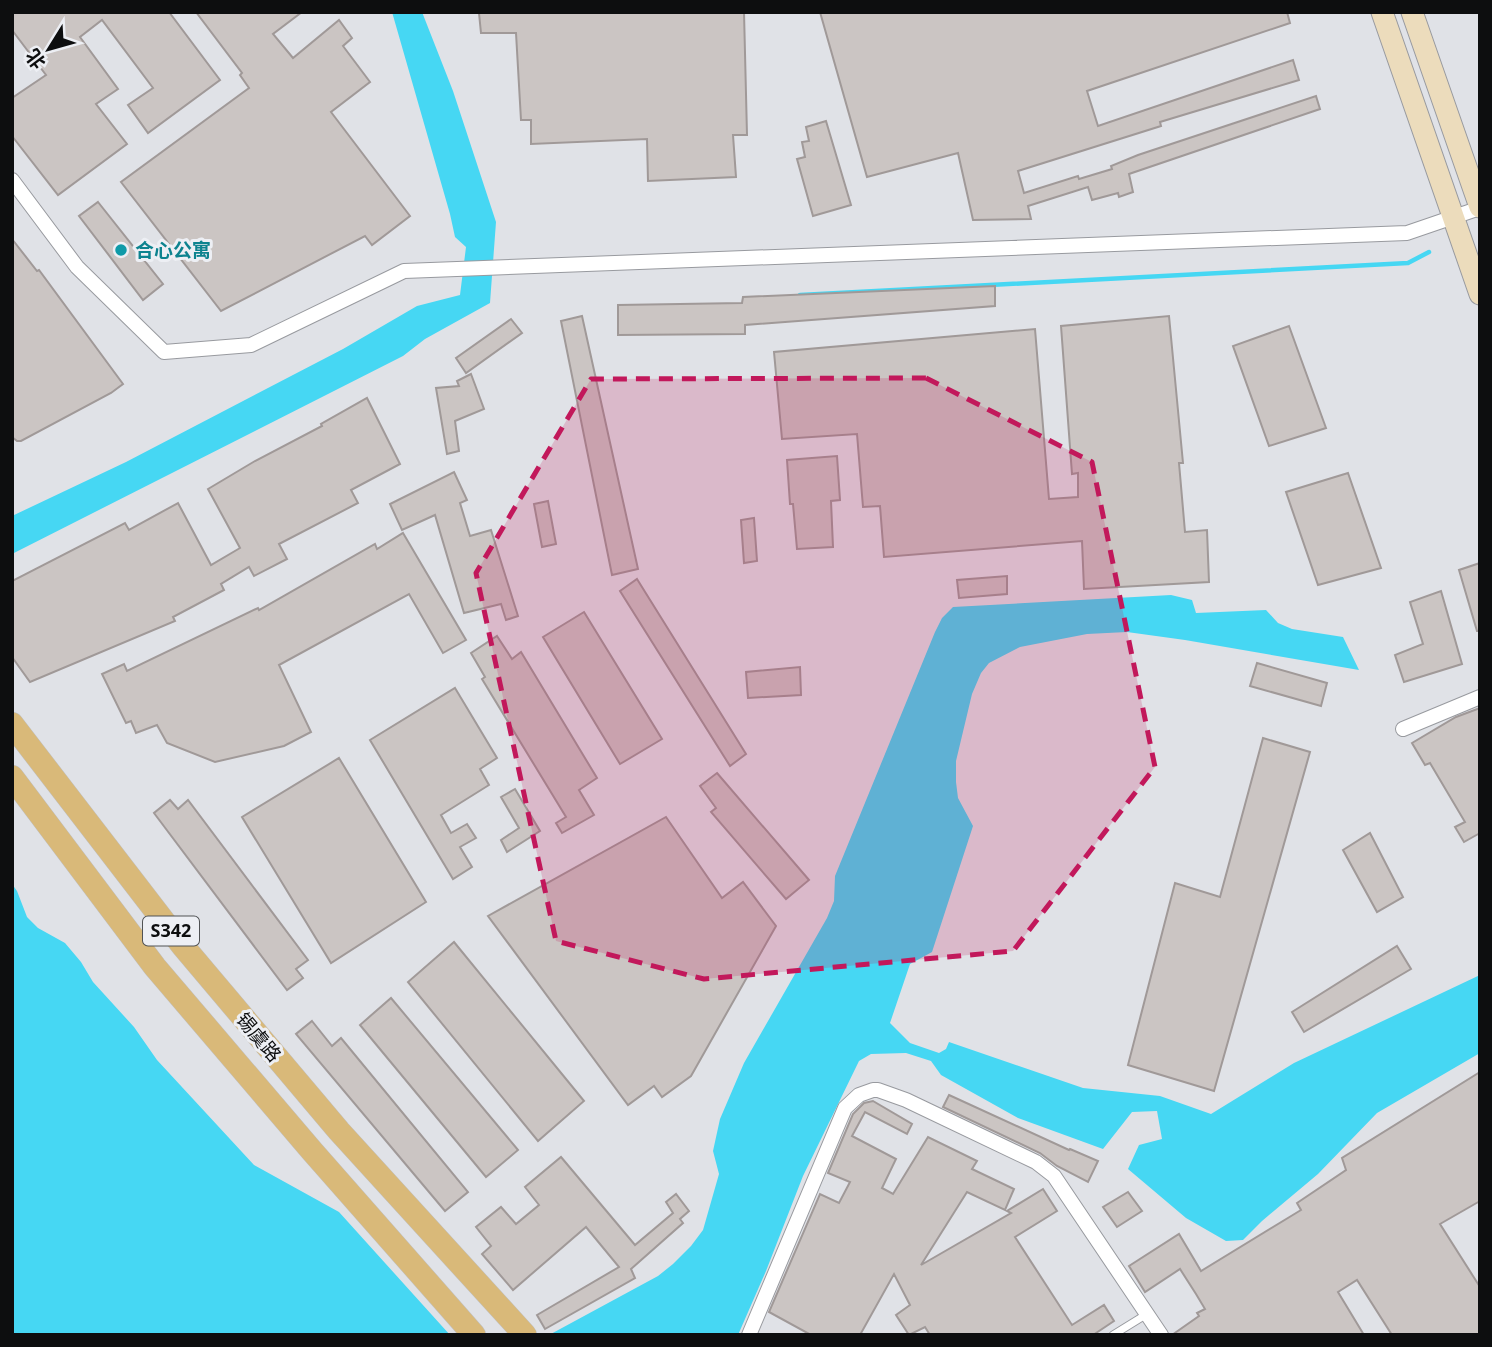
<svg xmlns="http://www.w3.org/2000/svg" width="1492" height="1347" viewBox="0 0 1492 1347" font-family="'Open Sans','Noto Sans SC',sans-serif">
	<style>
		.water { fill: #46d7f3 }
		.lines { fill: none; stroke-linecap: round; stroke-linejoin: round }
		.stream { stroke: #46d7f3; stroke-width: 4.5 }
		.building { fill: #cbc5c3; stroke: #a09998; stroke-width: 2 }
		.service-casing { stroke: #989a9f; stroke-width: 9 }
		.minor-casing { stroke: #989a9f; stroke-width: 16 }
		.secondary-casing { stroke: #989a9f; stroke-width: 23 }
		.primary-casing { stroke: #c0c0c1; stroke-width: 24 }
		.service { stroke: #fff; stroke-width: 7 }
		.minor { stroke: #fff; stroke-width: 14 }
		.secondary { stroke: #ecdcbc; stroke-width: 21 }
		.primary { stroke: #d9b979; stroke-width: 23 }
		.marked { fill: #c2185b; fill-opacity: 0.2; stroke: #c2185b; stroke-width: 5; stroke-dasharray: 14 9; stroke-linejoin: round }
		.culture-dot { fill: #0f9aa8; stroke: #edeff4; stroke-width: 2.5 }
		.labels { text-anchor: middle; stroke-width: 6; stroke-linejoin: round; paint-order: stroke }
		.shield { fill: #edeff4; stroke: #505254; stroke-width: 2 }
		.shield-label { font-size: 18px; font-weight: bold; fill: #0d0e0f }
		.culture-label { font-size: 19px; font-weight: bold; fill: #0d838f; stroke: #edeff4; text-anchor: start }
		.street-label { font-size: 19px; fill: #0d0e0f; stroke: #edeff4 }
	</style>
	<rect width="100%" height="100%" fill="#e0e2e7"/>
	<g class="water">
		<polygon points="392,12 422,12 453,91 496,222 490,303 425,339 403,356 12,554 12,516 126,462 343,349 417,306 460,295 466,247 455,237 450,214"/>
		<polygon points="1171,595 1192,600 1196,613 1266,610 1278,623 1292,629 1343,637 1359,670 1185,640 1127,632 1087,634 1020,647 989,663 981,673 972,694 956,761 956,782 958,798 973,826 932,952 910,964 890,1023 910,1043 939,1053 946,1049 949,1042 1083,1088 1160,1096 1211,1114 1294,1063 1480,975 1480,1053 1377,1113 1318,1174 1262,1221 1243,1240 1226,1241 1186,1218 1128,1169 1139,1145 1162,1139 1157,1111 1132,1112 1103,1149 1018,1118 941,1075 931,1061 906,1053 871,1054 859,1061 803,1176 766,1271 738,1335 549,1335 658,1276 673,1264 691,1246 703,1230 719,1174 713,1151 720,1119 744,1063 827,918 834,901 835,876 935,632 942,618 953,607"/>
		<polygon points="12,884 17,891 27,917 38,928 65,943 81,962 93,982 134,1027 157,1060 254,1165 339,1212 450,1335 12,1335"/>
	</g>
	<g class="lines">
		<polyline class="stream" points="800,295 1408,263 1429,252"/>
	</g>
	<g class="building">
		<polygon points="12,12 169,12 220,80 148,133 128,105 153,88 102,20 80,37 118,89 96,104 127,144 58,195 12,136 12,98 46,75 12,30"/>
		<polygon points="196,12 302,12 273,34 293,58 339,20 352,38 343,46 370,82 331,112 410,216 372,245 365,236 221,311 121,182 249,88 240,75 242,73"/>
		<polygon points="496,12 744,12 747,135 733,135 736,177 648,181 647,139 531,144 531,120 521,120 516,33 481,33 479,13"/>
		<polygon points="820,12 1287,12 1290,23 1087,91 1098,126 1293,60 1299,80 1160,122 1161,126 1018,171 1024,193 1078,176 1079,179 1112,169 1111,166 1138,155 1316,96 1320,109 1129,174 1133,192 1119,197 1118,193 1092,200 1088,187 1028,206 1031,219 973,220 958,153 867,177"/>
		<polygon points="826,121 851,205 813,216 797,159 805,157 802,142 809,141 806,127"/>
		<polygon points="98,202 163,284 143,300 79,216"/>
		<polygon points="12,239 37,271 39,270 123,384 111,393 21,441 17,441 12,437"/>
		<polygon points="995,286 995,306 745,325 745,334 618,335 618,305 742,303 743,297"/>
		<polygon points="582,316 638,569 612,575 561,321"/>
		<polygon points="1169,316 1183,463 1179,463 1185,532 1207,530 1209,582 1084,589 1082,541 884,557 880,506 863,507 857,434 782,439 774,352 1035,329 1049,499 1078,497 1078,473 1072,474 1061,326"/>
		<polygon points="511,319 522,333 466,373 456,358"/>
		<polygon points="1289,326 1326,428 1269,446 1233,346"/>
		<polygon points="471,374 484,409 455,421 459,451 447,454 436,388 459,386 457,381"/>
		<polygon points="367,398 400,464 351,490 358,503 279,544 287,559 254,576 249,567 221,584 224,590 173,617 175,621 30,682 12,657 12,581 125,523 129,530 178,503 211,565 240,548 208,489 255,461 322,426 321,424"/>
		<polygon points="837,456 840,500 831,501 833,547 797,549 793,504 790,504 787,460"/>
		<polygon points="454,472 467,500 460,503 470,536 491,530 518,616 506,620 501,604 464,613 435,515 402,530 390,504"/>
		<polygon points="1348,473 1381,568 1318,585 1286,492"/>
		<polygon points="548,501 556,544 542,547 534,504"/>
		<polygon points="754,518 757,561 744,563 741,520"/>
		<polygon points="403,533 466,640 443,653 409,594 279,665 311,732 284,746 215,762 167,743 157,725 136,733 131,721 126,723 102,674 124,664 127,671 258,608 259,610 375,544 377,549"/>
		<polygon points="1480,563 1480,631 1477,631 1459,570"/>
		<polygon points="1007,576 1007,594 959,598 957,580"/>
		<polygon points="637,579 746,754 730,766 620,591"/>
		<polygon points="1441,591 1462,664 1404,682 1395,655 1423,644 1410,602"/>
		<polygon points="584,612 662,739 620,764 543,637"/>
		<polygon points="497,636 512,659 521,652 597,778 579,790 594,815 562,833 556,823 566,817 482,679 485,677 471,653"/>
		<polygon points="1257,663 1327,683 1321,706 1250,686"/>
		<polygon points="800,667 801,695 748,698 746,672"/>
		<polygon points="455,688 497,758 480,769 489,785 441,815 451,833 467,824 476,838 460,847 472,867 453,879 370,740"/>
		<polygon points="1480,708 1480,833 1464,842 1455,827 1465,822 1430,763 1425,765 1412,743 1456,717"/>
		<polygon points="1263,738 1310,752 1214,1091 1128,1065 1175,883 1220,897"/>
		<polygon points="339,758 426,902 331,963 242,817"/>
		<polygon points="717,773 809,880 786,899 711,812 716,808 700,786"/>
		<polygon points="515,789 540,831 507,852 501,840 519,828 501,797"/>
		<polygon points="170,800 178,809 188,800 308,960 296,969 303,978 287,990 154,813"/>
		<polygon points="666,817 722,898 743,882 776,926 691,1076 662,1097 654,1086 628,1105 488,916"/>
		<polygon points="1370,833 1403,897 1377,912 1343,850"/>
		<polygon points="454,942 584,1101 538,1141 408,982"/>
		<polygon points="1397,946 1411,969 1304,1032 1292,1012"/>
		<polygon points="391,998 518,1150 486,1177 360,1025"/>
		<polygon points="312,1021 332,1046 341,1038 468,1192 445,1211 296,1034"/>
		<polygon points="1480,1072 1480,1201 1440,1224 1480,1287 1480,1335 1392,1335 1357,1280 1338,1292 1364,1335 1172,1335 1199,1316 1197,1313 1205,1309 1196,1294 1180,1269 1145,1292 1129,1266 1179,1234 1201,1271 1301,1210 1297,1203 1346,1170 1342,1158"/>
		<polygon points="949,1095 1069,1150 1070,1149 1098,1161 1088,1182 1057,1166 1040,1153 943,1107"/>
		<polygon points="873,1101 912,1124 907,1134 865,1112 852,1136 896,1159 882,1188 893,1194 928,1137 977,1161 972,1169 1014,1189 1005,1210 967,1192 921,1265 1011,1213 1007,1211 1043,1189 1057,1211 1015,1237 1072,1325 1104,1305 1114,1321 1093,1335 930,1335 925,1327 909,1335 896,1315 910,1305 894,1274 860,1335 811,1335 769,1312 820,1194 839,1203 850,1182 828,1173 853,1114 864,1103"/>
		<polygon points="561,1157 635,1245 673,1213 666,1202 676,1194 689,1211 680,1219 683,1223 631,1269 635,1278 545,1329 537,1315 619,1267 586,1227 513,1290 482,1254 491,1246 476,1227 501,1207 516,1224 539,1205 525,1187"/>
		<polygon points="1128,1192 1142,1211 1117,1227 1103,1207"/>
	</g>
	<g class="lines">
		<g class="service-casing">
			<polyline id="service" points="1113,1335 1147,1314"/>
		</g>
		<g class="minor-casing">
			<g id="minor">
				<polyline points="12,180 77,267 164,352 251,345 404,271 1407,233 1480,208"/>
				<polyline points="1403,729 1480,697"/>
				<polyline points="749,1335 845,1108 859,1095 873,1090 878,1090 906,1100 1036,1162 1054,1176 1161,1335"/>
			</g>
		</g>
		<g class="secondary-casing">
			<g id="secondary">
				<polyline points="1382,12 1480,294"/>
				<polyline points="1412,12 1480,207"/>
			</g>
		</g>
		<g class="primary-casing">
			<g id="primary">
				<polyline points="12,724 182,945 339,1131 525,1335"/>
				<polyline points="12,777 155,967 312,1151 474,1335"/>
			</g>
		</g>
		<use href="#service" class="service"/>
		<use href="#minor" class="minor"/>
		<use href="#secondary" class="secondary"/>
		<use href="#primary" class="primary"/>
	</g>
	<path class="marked" d="M926,378L1092,462L1155,767L1013,951L704,979L556,941L476,573L591,379Z"/>
	<circle class="culture-dot" cx="121" cy="250" r="7"/>
	<g class="labels">
		<rect class="shield" x="143" y="916.5" width="56" height="29" rx="5"/>
		<g class="shield-label">
			<text x="171" y="937">S342</text>
		</g>
		<g class="culture-label">
			<text x="135" y="257">合心公寓</text>
		</g>
		<g class="street-label">
			<text transform="translate(259 1037) rotate(50)" y="7">锡虞路</text>
		</g>
	</g>
	<rect width="1492" height="1347" fill="none" stroke="#0d0e0f" stroke-width="28"/>
	<g transform="translate(49 49) rotate(233)" stroke="#edeff4" stroke-width="5" paint-order="stroke">
	<path d="M0-5L12 26L0 18L-12 26Z" fill="#0d0e0f"/>
	<text y="-10" font-size="19" font-weight="bold" text-anchor="middle" fill="#0d0e0f">北</text>
	</g>
</svg>
